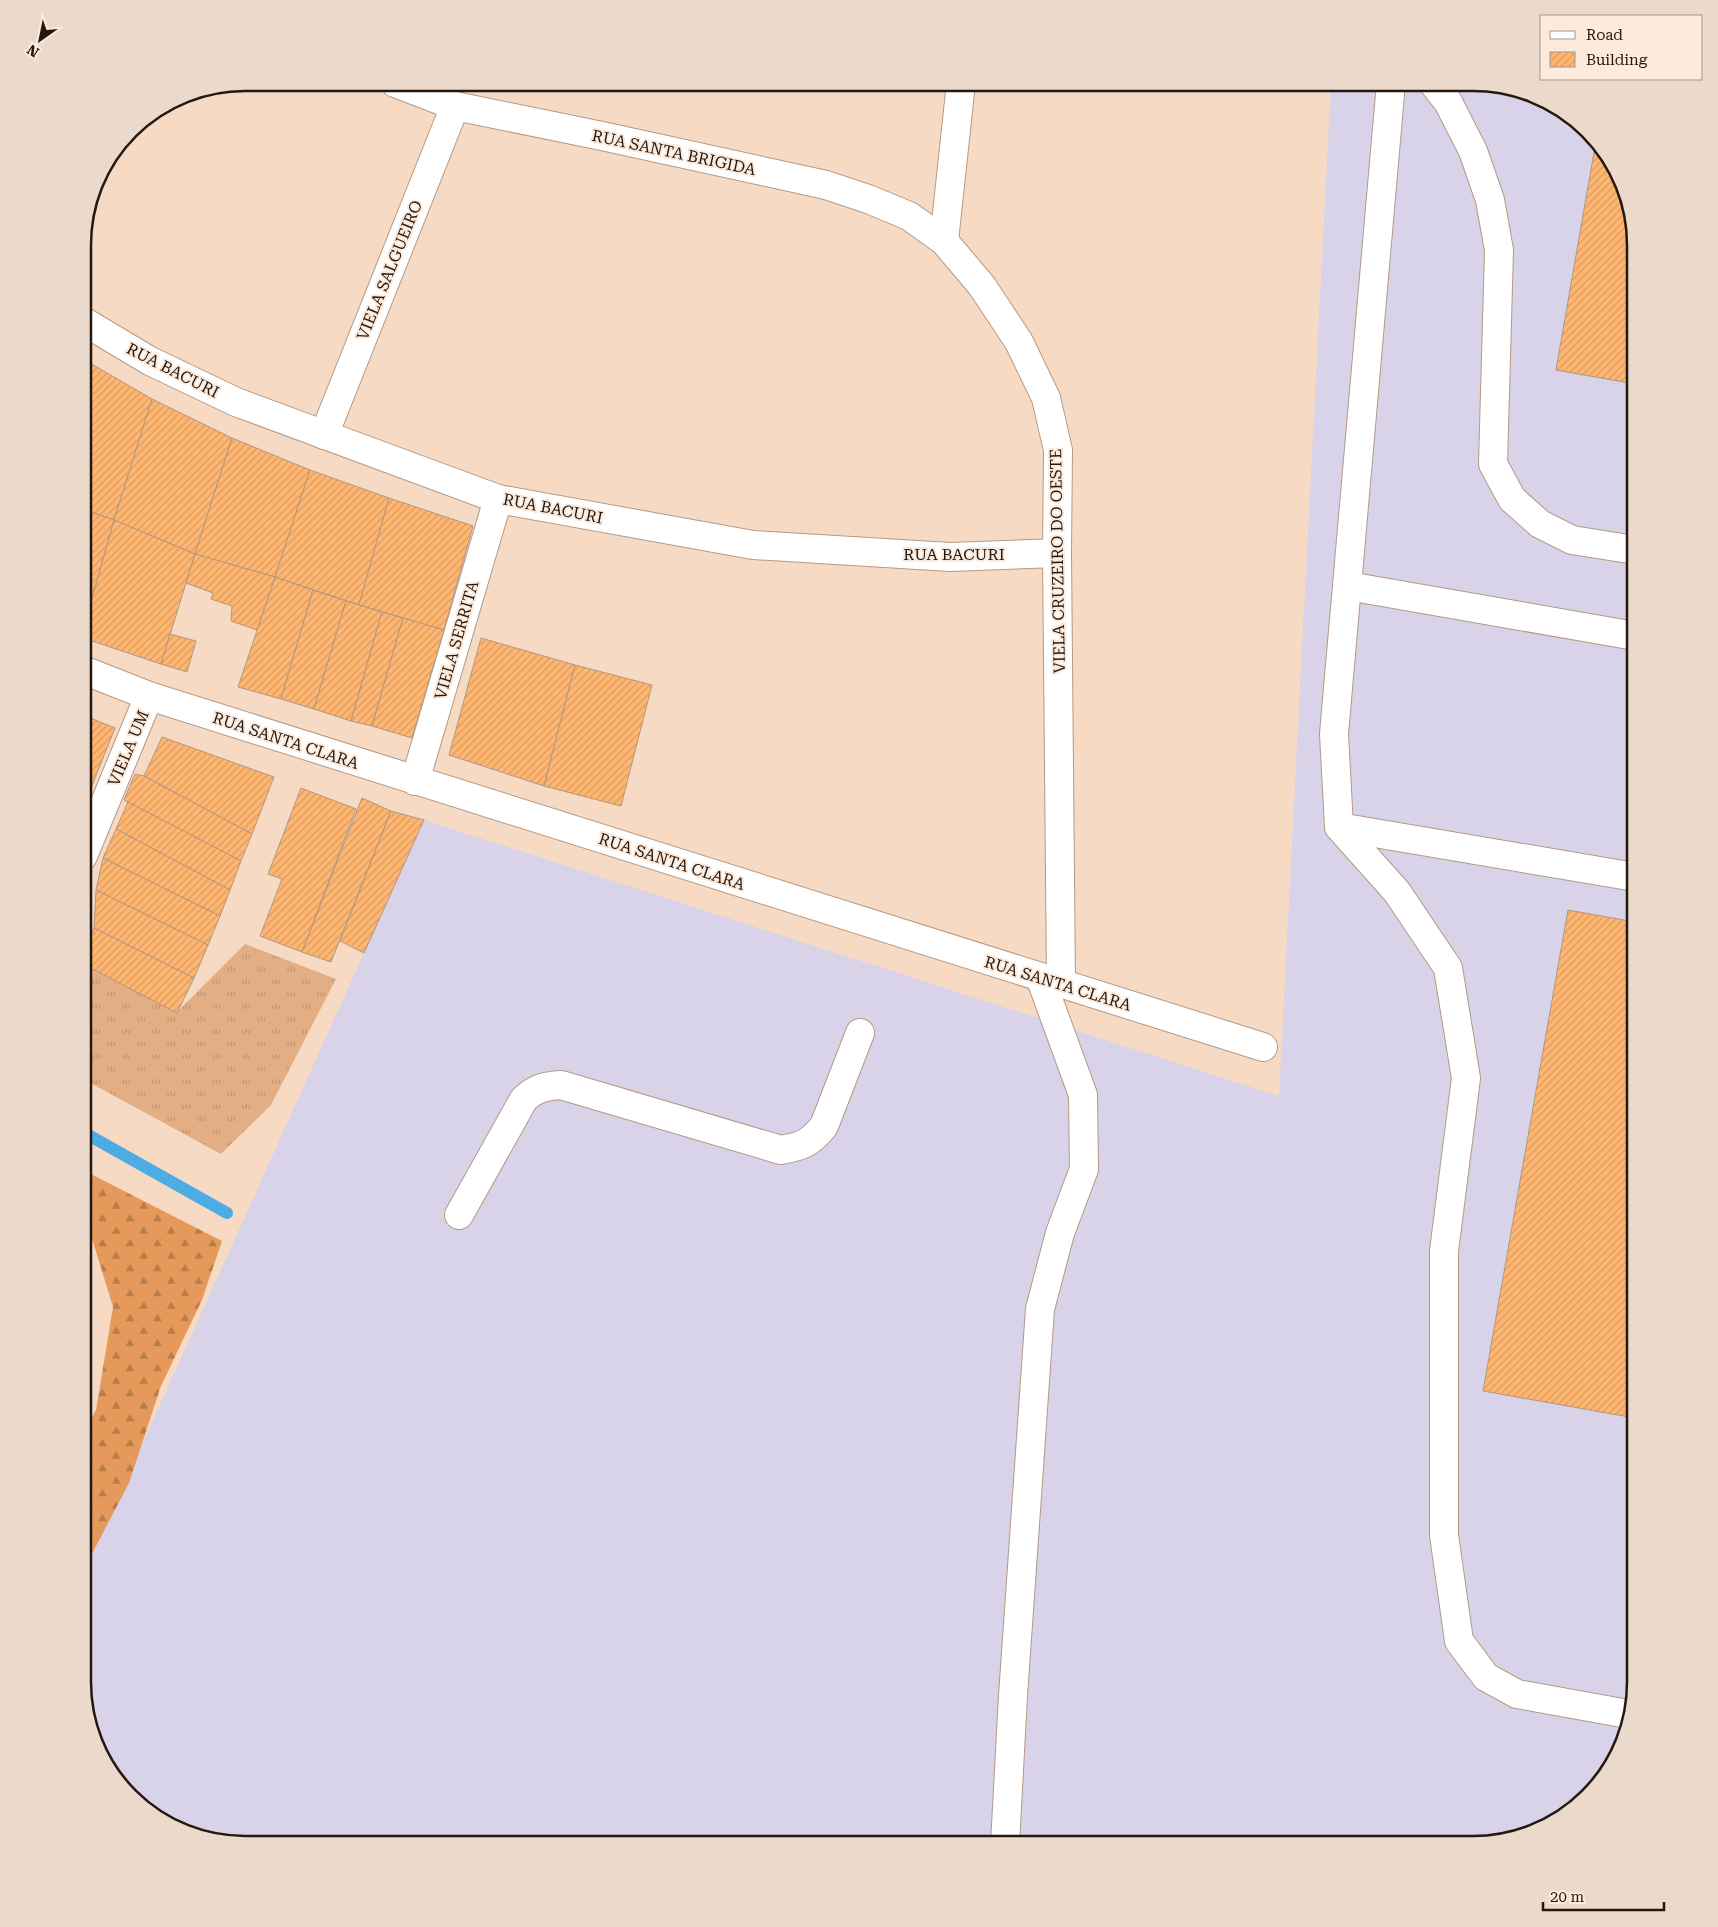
<svg xmlns="http://www.w3.org/2000/svg" width="1718" height="1927" viewBox="0 0 1718 1927" font-family="'Roboto Serif',serif">
	<style>
		.industrial { fill: #d8d3e8 }
		.grass { fill: url(#grass-tufts) }
		.forest { fill: url(#forest-firs) }
		.lines { fill: none; stroke-linecap: round; stroke-linejoin: round }
		.stream { stroke: #4dace3; stroke-width: 12 }
		.building { fill: url(#building-hatch); stroke: #b19781 }
		.minor-casing { stroke: #b59984; stroke-width: 30 }
		.minor { stroke: #fff; stroke-width: 28 }
		.labels { text-anchor: middle; stroke-width: 4; stroke-linejoin: round; paint-order: stroke }
		.street-label { font-size: 16px; fill: #241911; stroke: #fceadc }
		.rim { fill: none; stroke: #241911; stroke-width: 2.5 }
	</style>
	<defs>
		<pattern id="grass-tufts" width="24" height="20" patternUnits="userSpaceOnUse" patternTransform="scale(1.25)"><rect width="24" height="20" fill="#e4ae84"/><path d="M3 7l-1-3M5 7V3M7 7l1-3M15 17l-1-3M17 17v-4M19 17l1-3" fill="none" stroke="#c39571"/></pattern>
		<pattern id="forest-firs" width="22" height="20" patternUnits="userSpaceOnUse" patternTransform="scale(1.25)"><rect width="22" height="20" fill="#e59a5b"/><path d="M5 1l3.5 6h-7zM16 11l3.5 6h-7z" fill="#b97d4a"/></pattern>
		<pattern id="building-hatch" width="6" height="6" patternUnits="userSpaceOnUse" patternTransform="scale(1.25)"><rect width="6" height="6" fill="#feb671"/><path d="M-1 1l2-2M0 6l6-6M5 7l2-2" fill="none" stroke="#da9c61"/></pattern>
	</defs>
	<rect width="100%" height="100%" fill="#f7dac3"/>
	<polygon class="industrial" points="1331,83 1484,83 1545,99 1602,146 1627,192 1635,245 1635,1682 1619,1754 1572,1811 1526,1836 1473,1844 245,1844 173,1828 116,1781 91,1735 83,1682 83,1575 424,820 1279,1096"/>
	<polygon class="grass" points="245,944 336,979 271,1105 221,1154 83,1079 83,962 177,1012"/>
	<polygon class="forest" points="83,1170 222,1241 202,1300 161,1386 129,1483 83,1571 83,1433 96,1410 113,1307 90,1232 83,1226"/>
	<g class="lines">
		<polyline class="stream" points="83,1132 227,1213"/>
	</g>
	<g class="building">
		<polygon points="1596,141 1602,146 1627,192 1635,245 1635,384 1556,370"/>
		<polygon points="83,359 152,399 114,520 83,509"/>
		<polygon points="152,399 232,438 195,554 114,520"/>
		<polygon points="232,438 310,470 275,577 195,554"/>
		<polygon points="310,470 389,498 359,605 275,577"/>
		<polygon points="389,498 473,526 444,630 359,605"/>
		<polygon points="83,509 114,520 83,631"/>
		<polygon points="114,520 195,554 161,664 83,638 83,631"/>
		<polygon points="195,554 275,577 257,630 231,621 232,606 211,599 213,593 186,583"/>
		<polygon points="275,577 313,590 281,699 238,687"/>
		<polygon points="313,590 346,601 314,709 281,699"/>
		<polygon points="346,601 382,612 351,721 314,709"/>
		<polygon points="382,612 403,618 372,726 351,721"/>
		<polygon points="403,618 444,630 412,738 372,726"/>
		<polygon points="170,634 196,641 187,672 161,664"/>
		<polygon points="481,638 575,665 544,786 449,755"/>
		<polygon points="575,665 652,685 621,806 544,786"/>
		<polygon points="83,715 115,728 93,783 83,778"/>
		<polygon points="162,737 274,777 252,834 144,776"/>
		<polygon points="135,774 144,776 252,834 241,861 124,800"/>
		<polygon points="83,778 93,783 83,804"/>
		<polygon points="301,788 356,809 302,952 260,936 282,879 268,874"/>
		<polygon points="362,798 391,811 331,962 302,952"/>
		<polygon points="128,802 241,861 230,890 116,829"/>
		<polygon points="391,811 424,820 364,953 340,941"/>
		<polygon points="116,829 230,890 220,916 103,858"/>
		<polygon points="103,858 220,916 208,945 96,890"/>
		<polygon points="96,890 208,945 194,978 94,928"/>
		<polygon points="1568,910 1635,922 1635,1418 1483,1391"/>
		<polygon points="94,928 194,978 177,1013 83,964 83,955"/>
	</g>
	<g class="lines">
		<g class="minor-casing">
			<g id="minor">
				<polyline points="395,83 455,106 602,136 826,185 868,199 909,216 944,241 982,286 1019,342 1046,398 1058,450 1057,553 1061,983"/>
				<polyline points="1391,83 1334,734 1339,827 1397,892 1448,968 1466,1078 1444,1251 1444,1535 1459,1641 1486,1677 1517,1694 1628,1714"/>
				<polyline points="1433,83 1448,102 1473,151 1490,200 1499,250 1493,464 1512,499 1540,524 1572,540 1635,550"/>
				<polyline points="944,241 961,83"/>
				<polyline points="83,321 150,361 236,402 498,499 753,545 950,557 1057,553"/>
				<polyline points="324,435 455,106"/>
				<polyline points="1348,586 1635,636"/>
				<polyline points="83,670 149,696 1263,1047"/>
				<polyline points="415,781 498,499"/>
				<polyline points="1339,827 1635,877"/>
				<polyline points="83,856 149,696"/>
				<path d="M459,1215L524,1099C536,1088 545,1086 561,1085L781,1150C803,1146 810,1143 824,1126L860,1033"/>
				<polyline points="1005,1844 1013,1696 1040,1309 1060,1233 1084,1169 1083,1095 1040,977"/>
			</g>
		</g>
		<use href="#minor" class="minor"/>
	</g>
	<g class="labels">
		<g class="street-label">
			<text transform="translate(674 152) rotate(12)" y="6">RUA SANTA BRIGIDA</text>
			<text transform="translate(389 270) rotate(-68)" y="6">VIELA SALGUEIRO</text>
			<text transform="translate(173 370) rotate(27)" y="6">RUA BACURI</text>
			<text transform="translate(553 508) rotate(11)" y="6">RUA BACURI</text>
			<text x="954" y="560">RUA BACURI</text>
			<text transform="translate(1057 561) rotate(-91)" y="6">VIELA CRUZEIRO DO OESTE</text>
			<text transform="translate(456 640) rotate(-74)" y="6">VIELA SERRITA</text>
			<text transform="translate(286 740) rotate(18)" y="6">RUA SANTA CLARA</text>
			<text transform="translate(128 748) rotate(-67)" y="6">VIELA UM</text>
			<text transform="translate(672 861) rotate(18)" y="6">RUA SANTA CLARA</text>
			<text transform="translate(1058 983) rotate(17)" y="6">RUA SANTA CLARA</text>
		</g>
	</g>
	<path d="M0 0H1718V1927H0ZM245 91H1473A154 154 0 0 1 1627 245V1682A154 154 0 0 1 1473 1836H245A154 154 0 0 1 91 1682V245A154 154 0 0 1 245 91Z" fill="#ebd9cc" fill-rule="evenodd"/>
	<path class="rim" d="M245 91H1473A154 154 0 0 1 1627 245V1682A154 154 0 0 1 1473 1836H245A154 154 0 0 1 91 1682V245A154 154 0 0 1 245 91Z"/>
	<rect x="1540" y="15" width="162" height="65" fill="#fceadc" stroke="#a6968b"/>
	<rect x="1550" y="31" width="25" height="8" fill="#ffffff" stroke="#a6968b"/>
	<text x="1586" y="40" font-size="15" fill="#241911">Road</text>
	<rect x="1550" y="52" width="25" height="15" fill="url(#building-hatch)" stroke="#a6968b"/>
	<text x="1586" y="65" font-size="15" fill="#241911">Building</text>
	<g transform="translate(40 40) rotate(213)" stroke="#fceadc" stroke-width="4" paint-order="stroke">
	<path d="M0-4L9 19L0 12L-9 19Z" fill="#241911"/>
	<text y="-8" font-size="14" font-weight="bold" text-anchor="middle" fill="#241911">N</text>
	</g>
	<path d="M1543 1902v8h121v-8" fill="none" stroke="#241911" stroke-width="2.5"/>
	<text x="1550" y="1902" font-size="15" fill="#241911" stroke="#fceadc" stroke-width="4" paint-order="stroke">20 m</text>
</svg>
